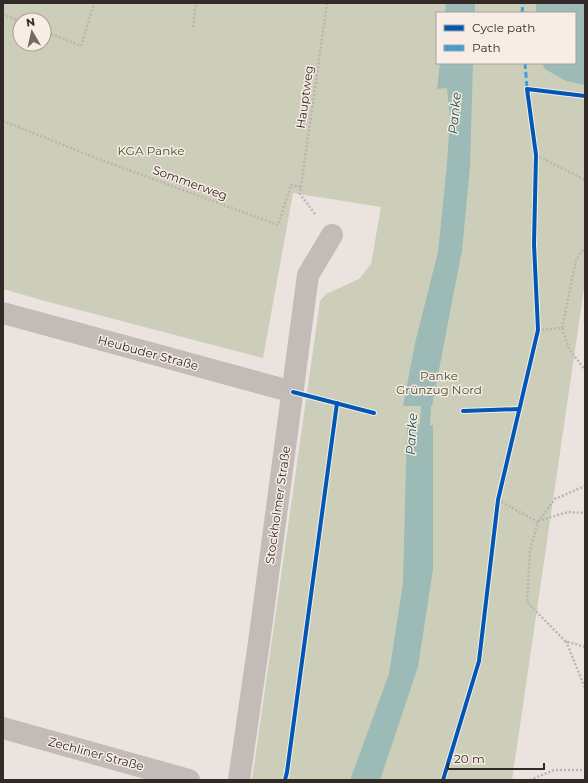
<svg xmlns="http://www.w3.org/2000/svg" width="588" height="783" viewBox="0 0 588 783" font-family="Montserrat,sans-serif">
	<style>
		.green { fill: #cdceba; fill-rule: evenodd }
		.water { fill: #9cbab6 }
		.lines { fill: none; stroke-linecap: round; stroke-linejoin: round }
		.stream { stroke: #9cbab6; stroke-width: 10 }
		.path { stroke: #bbb4b0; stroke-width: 2.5; stroke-dasharray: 2 2; stroke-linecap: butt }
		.street { stroke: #c2bbb8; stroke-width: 22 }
		.quiet { stroke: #3e9ce0; stroke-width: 3; stroke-dasharray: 6 3; stroke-linecap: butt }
		.cycleway-casing { stroke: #f7ede5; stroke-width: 6 }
		.cycleway { stroke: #0057b8; stroke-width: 4 }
		.labels { text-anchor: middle; stroke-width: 3; stroke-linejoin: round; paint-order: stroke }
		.street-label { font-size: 12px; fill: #332927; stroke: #f7ede5 }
		.park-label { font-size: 12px; fill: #474e2d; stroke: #f7ede5 }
		.water-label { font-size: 13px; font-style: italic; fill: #20504d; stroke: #f7ede5 }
	</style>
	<rect width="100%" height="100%" fill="#eae3df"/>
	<path class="green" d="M3,3H585V282L512,780H252L320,301L326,294L359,279L371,264L381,207L293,193L263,358L45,301L3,289ZM437,13H575V63H437ZM20,20H44V44H20Z"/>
	<g class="water">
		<polygon points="446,3 475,3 475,13 445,13"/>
		<polygon points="536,3 585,3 585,85 566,81 545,69 542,63 575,63 575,13 536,13"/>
		<polygon points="440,63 473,63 470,167 462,250 432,406 403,406 415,343 438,252 447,164 450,119 447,88 437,89"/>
		<polygon points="407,425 433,425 433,569 418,667 380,780 350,780 389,674 403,583"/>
	</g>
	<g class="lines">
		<polyline class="stream" points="424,437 427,393"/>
		<g class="path">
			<polyline points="3,14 20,21"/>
			<polyline points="193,27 196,3"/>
			<polyline points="44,31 81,46 94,3"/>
			<polyline points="3,121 101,160 278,225 291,185 301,187"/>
			<polyline points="536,155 585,180"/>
			<polyline points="315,214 300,194 327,3"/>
			<polyline points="562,328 569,349 585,370"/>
			<polyline points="538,330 562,328 576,260 585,248"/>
			<polyline points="319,398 374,413"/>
			<polyline points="463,411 519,409"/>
			<polyline points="498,500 538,522 530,550 527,602 565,641 585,647"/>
			<polyline points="538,521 568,512 585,513"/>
			<polyline points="538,522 555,499 585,486"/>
			<polyline points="566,641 585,688"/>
			<polyline points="285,780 287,772 337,403"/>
			<polyline points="443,780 479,661 498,500 538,330 534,244 536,155 527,89 585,96"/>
			<polyline points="530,780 554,770 585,770"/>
		</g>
		<g class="street">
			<polyline points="3,313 293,392"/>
			<polyline points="3,728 189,780"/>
			<polyline points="239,780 260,635 308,275 332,235"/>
		</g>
		<g class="quiet">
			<polyline points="522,13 523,3"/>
			<polyline points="525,63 527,89"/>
		</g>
		<g class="cycleway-casing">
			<g id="cycleway">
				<polyline points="293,392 374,413"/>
				<polyline points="463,411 519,409"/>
				<polyline points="285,780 287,772 337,403"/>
				<polyline points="443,780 479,661 498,500 538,330 534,244 536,155 527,89 585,96"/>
			</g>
		</g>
		<use href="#cycleway" class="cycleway"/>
	</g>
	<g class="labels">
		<g class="street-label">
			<text transform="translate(305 97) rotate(-82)" y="4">Hauptweg</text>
			<text transform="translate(190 183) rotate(20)" y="4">Sommerweg</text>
			<text transform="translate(148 353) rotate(15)" y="4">Heubuder Straße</text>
			<text transform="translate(278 505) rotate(-82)" y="4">Stockholmer Straße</text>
			<text transform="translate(96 754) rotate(15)" y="4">Zechliner Straße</text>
		</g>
		<g class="park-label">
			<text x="151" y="155">KGA Panke</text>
			<text x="439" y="380">Panke<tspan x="439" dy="14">Grünzug Nord</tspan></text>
		</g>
		<g class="water-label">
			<text transform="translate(454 113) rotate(-85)" y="5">Panke</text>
			<text transform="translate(411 434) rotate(-87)" y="5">Panke</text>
		</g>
	</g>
	<rect width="588" height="783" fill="none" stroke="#332927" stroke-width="8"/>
	<rect x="436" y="12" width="140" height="52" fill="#f7ede5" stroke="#a99f99"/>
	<rect x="444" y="25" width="20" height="6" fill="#0057b8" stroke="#a99f99"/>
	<text x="472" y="32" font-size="12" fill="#332927">Cycle path</text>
	<rect x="444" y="45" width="20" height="6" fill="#3e9ce0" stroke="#a99f99"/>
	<text x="472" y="52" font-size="12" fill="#332927">Path</text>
	<g transform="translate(32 32) rotate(351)"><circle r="19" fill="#f7ede5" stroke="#a99f99"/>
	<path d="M0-3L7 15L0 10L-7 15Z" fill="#736a67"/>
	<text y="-6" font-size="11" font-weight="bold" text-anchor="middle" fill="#332927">N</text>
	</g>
	<path d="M448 763v6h96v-6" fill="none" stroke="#332927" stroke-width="2"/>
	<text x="454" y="763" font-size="12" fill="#332927" stroke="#f7ede5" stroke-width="3" paint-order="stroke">20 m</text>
</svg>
